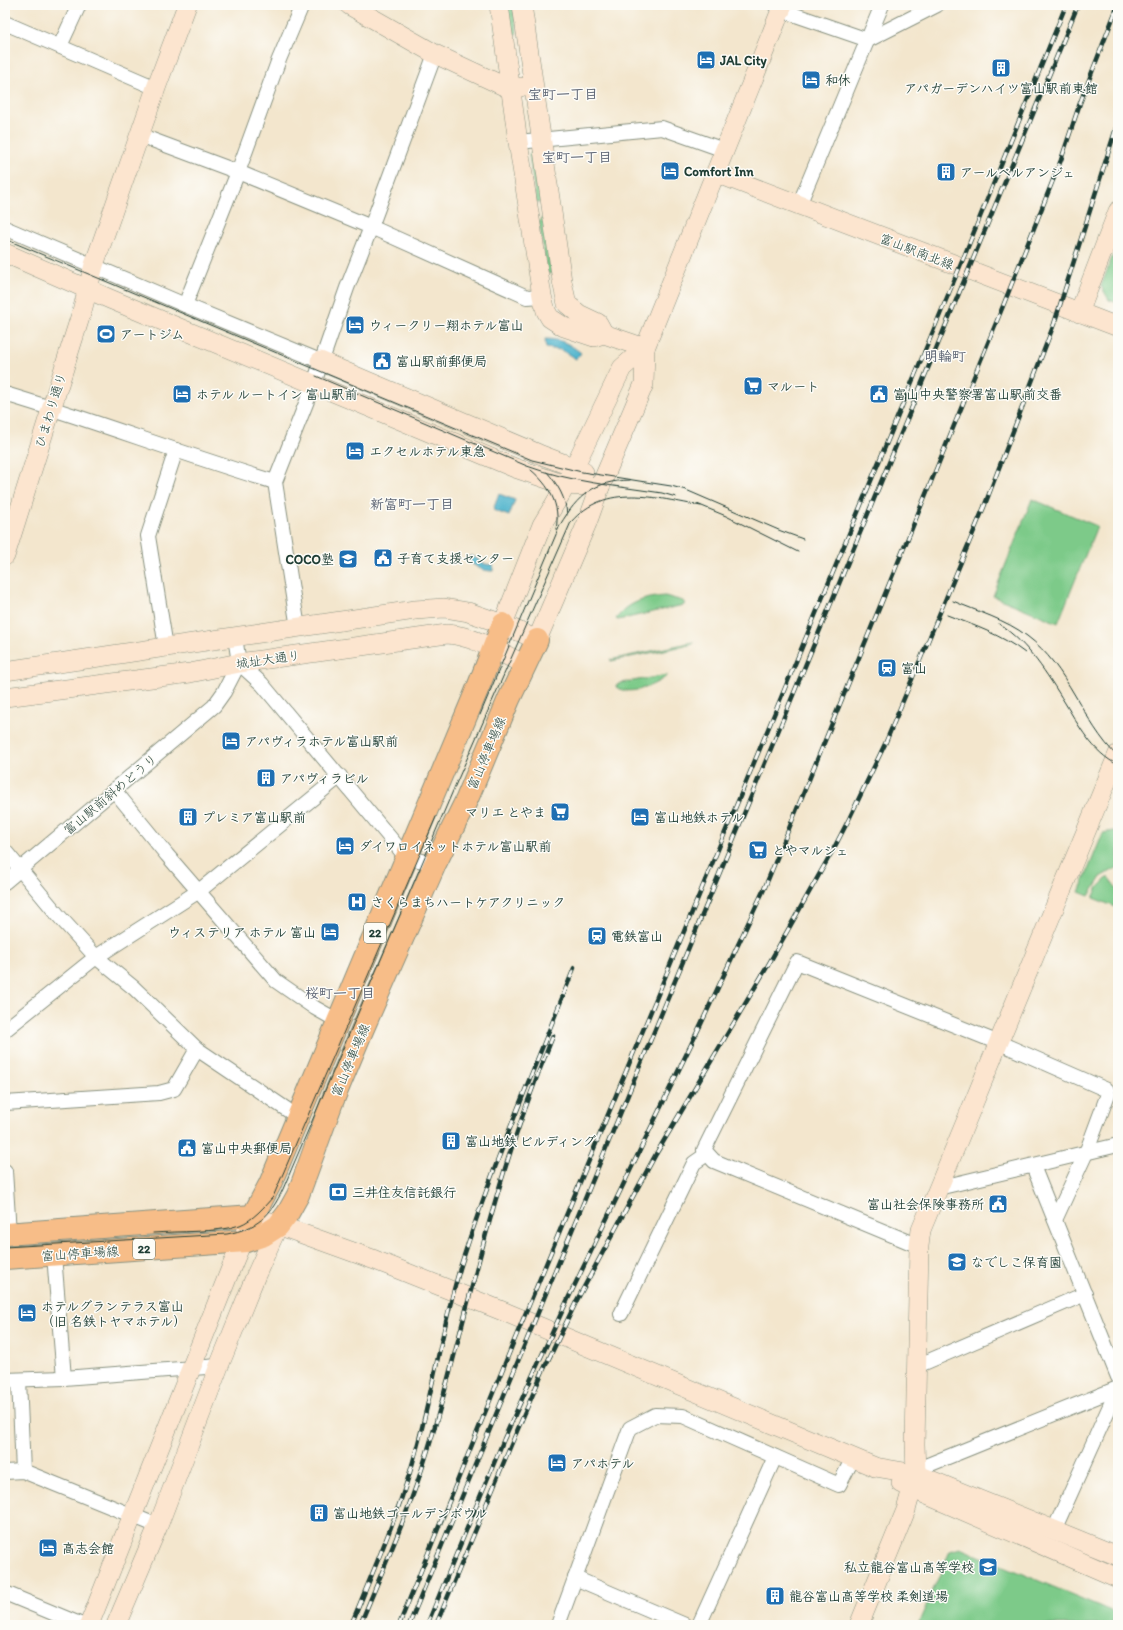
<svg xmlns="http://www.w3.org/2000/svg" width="1123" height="1630" viewBox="0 0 1123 1630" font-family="Itim,'Klee One',sans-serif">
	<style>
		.green { fill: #7dca89; stroke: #4e845e }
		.water { fill: #4db3cc; stroke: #367880 }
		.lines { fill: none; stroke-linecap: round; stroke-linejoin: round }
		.street-casing { stroke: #899280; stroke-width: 16 }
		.secondary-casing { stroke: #899280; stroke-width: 20 }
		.primary-casing { stroke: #899280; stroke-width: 24 }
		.street { stroke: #fff; stroke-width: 14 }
		.secondary { stroke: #fce5cf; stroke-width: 19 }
		.primary { stroke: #f7bd88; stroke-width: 22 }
		.tram { stroke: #1f3d34; stroke-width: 1 }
		.rail-casing { stroke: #1f3d34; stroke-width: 4.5 }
		.rail { stroke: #fdfcf7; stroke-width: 3; stroke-dasharray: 9; stroke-linecap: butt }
		.labels { text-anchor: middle; stroke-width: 3; stroke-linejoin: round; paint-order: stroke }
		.shield { fill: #fdfcf7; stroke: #62766e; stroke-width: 1 }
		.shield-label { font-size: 12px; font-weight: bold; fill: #1f3d34 }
		.poi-label { font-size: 13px; font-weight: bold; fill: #1f3d34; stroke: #fdfcf7; text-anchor: start }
		.street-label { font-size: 13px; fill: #1f3d34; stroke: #fdfcf7 }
		.neighbourhood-label { font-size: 14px; font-weight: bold; fill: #5a6272; stroke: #fdfcf7 }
	</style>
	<rect width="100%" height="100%" fill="#fdfcf7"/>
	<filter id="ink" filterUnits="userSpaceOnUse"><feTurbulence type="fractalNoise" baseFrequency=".025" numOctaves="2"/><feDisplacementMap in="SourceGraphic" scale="8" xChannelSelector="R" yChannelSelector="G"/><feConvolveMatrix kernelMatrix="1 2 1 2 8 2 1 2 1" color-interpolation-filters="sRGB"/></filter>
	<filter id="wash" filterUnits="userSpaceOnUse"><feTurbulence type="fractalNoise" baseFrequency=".012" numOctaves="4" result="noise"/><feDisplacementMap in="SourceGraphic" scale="16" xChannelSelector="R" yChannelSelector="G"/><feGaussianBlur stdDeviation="0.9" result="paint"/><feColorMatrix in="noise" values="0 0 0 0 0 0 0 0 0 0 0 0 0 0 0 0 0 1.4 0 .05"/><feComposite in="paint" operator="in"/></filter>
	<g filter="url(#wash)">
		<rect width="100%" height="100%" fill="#f3e6cd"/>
		<g class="green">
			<polygon points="507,5 513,5 517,31 516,34 511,33"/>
			<polygon points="534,152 536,154 541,201 539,203 536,202 529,154"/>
			<polygon points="542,219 544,219 552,274 547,273 539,222"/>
			<polygon points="1118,242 1118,303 1109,300 1101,286"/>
			<polygon points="1032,499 1097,526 1058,623 993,596"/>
			<path d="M665,596L683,601L685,604L684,605L618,620L616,619C629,601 645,598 665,596Z"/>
			<polygon points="693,642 693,644 611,661 610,660"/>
			<path d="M667,675V676C655,685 630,697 616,687L617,685L621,683Z"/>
			<polygon points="1114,831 1118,832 1118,867 1101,877 1089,896 1079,892 1103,833"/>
			<polygon points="1108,877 1118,890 1118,908 1093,898 1098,887"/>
			<polygon points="960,1548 1116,1613 1111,1625 927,1625 919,1622 950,1551"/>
		</g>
		<g class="water">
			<path d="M545,339C560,339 569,343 581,353L576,359L561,350L546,348Z"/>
			<polygon points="499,494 515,500 509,516 493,510"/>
			<path d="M471,555L485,564L493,565V571C482,571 476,567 467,560Z"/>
		</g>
	</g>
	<g filter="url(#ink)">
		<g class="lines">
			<g class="street-casing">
				<g id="street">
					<polyline points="775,5 781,10 868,40 937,5"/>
					<polyline points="5,23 156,88"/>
					<polyline points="60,46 79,5"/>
					<polyline points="139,135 238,172 371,227 527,297 542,296"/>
					<polyline points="518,142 662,128 724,150"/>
					<polyline points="799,205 882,5"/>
					<polyline points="5,228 185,305 320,361"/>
					<polyline points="185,305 238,172 278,62 302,5"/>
					<path d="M5,394C96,421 184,455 275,482"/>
					<polyline points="298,628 275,482 314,383 347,288 371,227 435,54"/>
					<polyline points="166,647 148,536 176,450"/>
					<polyline points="239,663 262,684 406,857 435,864"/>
					<polyline points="114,790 167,855 276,981 315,1008 338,1021"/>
					<polyline points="5,851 58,915 96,957 134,988 197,1049 298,1117"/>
					<polyline points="5,882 214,706 224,692 239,663 235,637"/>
					<polyline points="5,1030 96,957 199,891 340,776"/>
					<polyline points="5,1103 159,1093 174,1089 197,1049"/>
					<polyline points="1033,1166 1118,1377"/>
					<polyline points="5,1171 9,1233"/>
					<polyline points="938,1188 1118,1145"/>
					<polyline points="919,1246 714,1161 704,1150 797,962 1009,1047 1107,1090 1108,1094 1086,1153 1055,1220"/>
					<polyline points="54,1255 64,1378"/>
					<polyline points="621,1314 694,1163 707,1154"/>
					<polyline points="917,1366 1085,1294"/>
					<polyline points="5,1380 64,1378 219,1366"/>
					<polyline points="19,1380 23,1471"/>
					<polyline points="5,1472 23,1471 158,1526"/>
					<polyline points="916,1474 928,1465 1118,1388"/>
					<polyline points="1054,1530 1118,1388"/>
					<polyline points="575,1578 685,1625"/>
					<polyline points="5,1593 82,1625"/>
					<polyline points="558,1625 630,1428 655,1415 683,1416 839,1485 853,1458"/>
					<polyline points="699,1625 775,1457"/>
				</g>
			</g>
			<g class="secondary-casing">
				<g id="secondary">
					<polyline points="349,5 435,54 510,89 521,87"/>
					<polyline points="499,5 518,142 542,296 546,311 550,318 564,327 594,337 604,334 645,348"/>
					<polyline points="522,5 562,281 567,304 579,314 598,323 604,334"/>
					<polyline points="716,173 1118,327"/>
					<polyline points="5,253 110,299 515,468 565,485 600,487"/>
					<polyline points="1079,313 1118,211"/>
					<polyline points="320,361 539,454 573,467 584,472"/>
					<polyline points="5,556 82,311 94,265 156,88 187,5"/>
					<polyline points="503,624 542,525 562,492 622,368 645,348"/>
					<polyline points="5,671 415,610 444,608 468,612 503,624 537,640 587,523 600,487 644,384 645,348 783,5"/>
					<path d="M5,697L190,673L239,663L447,634C475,636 501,653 525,665"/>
					<polyline points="901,1483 911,1488 1118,1578"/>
					<polyline points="89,1625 231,1268 253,1216 375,1260 500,1310 875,1467 916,1474 1118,1556"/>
					<polyline points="116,1625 158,1526 219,1366 256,1275 278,1226"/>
					<polyline points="859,1625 906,1510 916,1474 915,1444 919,1246 921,1230 1118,754"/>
				</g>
			</g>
			<g class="primary-casing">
				<g id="primary">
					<polyline points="5,1234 253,1216 270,1184 298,1117 479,685 503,624"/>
					<polyline points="5,1258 246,1241 264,1235 278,1226 288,1213 298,1195 332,1102 363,1028 435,864 467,799 509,699 537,640"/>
				</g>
			</g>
			<use href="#street" class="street"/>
			<use href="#secondary" class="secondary"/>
			<use href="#primary" class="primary"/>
			<g class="tram">
				<polyline points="5,239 532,460 582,472 671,486 686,490 781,531 803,539"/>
				<path d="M316,376L527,466C570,482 617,486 662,493L676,497"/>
				<path d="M531,470C549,485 561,505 556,529"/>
				<path d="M547,472C558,485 566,498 567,515"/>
				<polyline points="697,504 726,516 798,552"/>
				<path d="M953,601C976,611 1007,620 1027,636C1069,667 1082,722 1118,757"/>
				<path d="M947,615C973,625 1002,635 1025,653"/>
				<path d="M999,624C1029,644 1047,674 1065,703C1079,726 1092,752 1118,765"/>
				<path d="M480,715L560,525C578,495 594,481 630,480"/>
				<path d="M153,1233C179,1231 216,1233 240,1225C253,1220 264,1207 273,1197L436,817"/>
				<path d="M5,1247L227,1234C257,1228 270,1217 283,1189L455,786L571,522C606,482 656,498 701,506"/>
			</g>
			<g class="rail-casing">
				<g id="rail">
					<path d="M351,1625C372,1574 394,1524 410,1472C431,1404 440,1333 461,1265C493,1164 535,1067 574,968"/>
					<path d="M360,1625C383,1569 409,1512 427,1453C454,1365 473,1274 500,1185C515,1135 533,1085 553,1036"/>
					<polyline points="399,1625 512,1346 963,259 1066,5"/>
					<polyline points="409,1625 1078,5"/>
					<polyline points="427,1625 504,1439 535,1370 566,1303 701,1024 765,887 1003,306 1061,160 1080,103 1118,5"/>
					<polyline points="436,1625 511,1445 542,1373 577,1300 656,1154 767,967 833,850 849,819 885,744 984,507 1054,324 1118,122"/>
				</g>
			</g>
			<use href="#rail" class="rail"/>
		</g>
	</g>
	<defs>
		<g id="hotel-square" transform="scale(1)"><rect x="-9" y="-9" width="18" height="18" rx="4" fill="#1f6fb2" stroke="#fdfcf7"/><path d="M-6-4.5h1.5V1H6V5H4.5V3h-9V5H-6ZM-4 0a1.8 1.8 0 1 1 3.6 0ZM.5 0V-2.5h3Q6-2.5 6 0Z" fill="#fff"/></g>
		<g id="building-square" transform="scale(1)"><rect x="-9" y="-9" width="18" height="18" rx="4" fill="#1f6fb2" stroke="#fdfcf7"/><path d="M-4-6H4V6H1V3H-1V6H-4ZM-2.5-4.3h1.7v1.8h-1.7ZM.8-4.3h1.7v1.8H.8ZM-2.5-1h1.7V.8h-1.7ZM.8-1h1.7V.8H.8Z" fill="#fff"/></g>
		<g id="stadium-square" transform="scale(1)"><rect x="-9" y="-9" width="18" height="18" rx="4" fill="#1f6fb2" stroke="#fdfcf7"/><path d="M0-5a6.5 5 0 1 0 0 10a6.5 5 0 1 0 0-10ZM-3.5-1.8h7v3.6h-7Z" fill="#fff"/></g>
		<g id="civic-square" transform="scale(1)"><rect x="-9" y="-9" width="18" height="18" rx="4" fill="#1f6fb2" stroke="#fdfcf7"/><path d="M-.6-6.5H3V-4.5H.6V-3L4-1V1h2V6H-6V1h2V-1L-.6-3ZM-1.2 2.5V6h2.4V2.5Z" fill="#fff"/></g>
		<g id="supermarket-square" transform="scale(1)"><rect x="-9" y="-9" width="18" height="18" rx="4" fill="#1f6fb2" stroke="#fdfcf7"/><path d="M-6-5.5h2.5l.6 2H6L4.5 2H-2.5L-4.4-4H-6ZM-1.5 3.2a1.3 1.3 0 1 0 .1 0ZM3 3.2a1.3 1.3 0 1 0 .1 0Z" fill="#fff"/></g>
		<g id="school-square" transform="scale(1)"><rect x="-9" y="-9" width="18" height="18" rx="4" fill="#1f6fb2" stroke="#fdfcf7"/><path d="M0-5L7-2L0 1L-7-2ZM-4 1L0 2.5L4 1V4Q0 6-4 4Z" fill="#fff"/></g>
		<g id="station-square" transform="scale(1)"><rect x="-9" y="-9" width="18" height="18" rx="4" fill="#1f6fb2" stroke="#fdfcf7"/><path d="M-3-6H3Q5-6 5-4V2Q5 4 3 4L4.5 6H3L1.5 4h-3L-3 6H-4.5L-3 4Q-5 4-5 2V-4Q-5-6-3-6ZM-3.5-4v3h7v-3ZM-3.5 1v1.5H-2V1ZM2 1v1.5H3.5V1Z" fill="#fff"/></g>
		<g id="hospital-square" transform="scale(1)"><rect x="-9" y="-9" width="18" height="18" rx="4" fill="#1f6fb2" stroke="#fdfcf7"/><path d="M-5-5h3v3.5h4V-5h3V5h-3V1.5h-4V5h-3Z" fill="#fff"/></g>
		<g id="bank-square" transform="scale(1)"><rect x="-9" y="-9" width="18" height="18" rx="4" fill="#1f6fb2" stroke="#fdfcf7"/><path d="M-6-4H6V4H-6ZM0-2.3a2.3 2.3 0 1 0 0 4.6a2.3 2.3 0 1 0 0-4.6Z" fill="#fff"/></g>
	</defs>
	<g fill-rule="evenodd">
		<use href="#hotel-square" x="706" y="60"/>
		<use href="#building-square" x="1001" y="68"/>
		<use href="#hotel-square" x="811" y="80"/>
		<use href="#hotel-square" x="670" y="171"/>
		<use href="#building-square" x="946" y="172"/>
		<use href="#hotel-square" x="355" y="325"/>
		<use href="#stadium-square" x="106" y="334"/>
		<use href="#civic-square" x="382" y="361"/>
		<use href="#supermarket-square" x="753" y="386"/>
		<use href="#hotel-square" x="182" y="394"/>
		<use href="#civic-square" x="879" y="394"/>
		<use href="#hotel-square" x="355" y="451"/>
		<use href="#civic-square" x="383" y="558"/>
		<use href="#school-square" x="348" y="559"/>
		<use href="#station-square" x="887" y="668"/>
		<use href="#hotel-square" x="231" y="741"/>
		<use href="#building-square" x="266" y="778"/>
		<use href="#supermarket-square" x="560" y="812"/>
		<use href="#building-square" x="188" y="817"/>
		<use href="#hotel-square" x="640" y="817"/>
		<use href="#hotel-square" x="345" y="846"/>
		<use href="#supermarket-square" x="758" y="850"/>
		<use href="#hospital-square" x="357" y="902"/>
		<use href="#hotel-square" x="330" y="932"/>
		<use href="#station-square" x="597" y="936"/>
		<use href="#building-square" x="451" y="1141"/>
		<use href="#civic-square" x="187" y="1148"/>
		<use href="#bank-square" x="338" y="1192"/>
		<use href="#civic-square" x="998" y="1204"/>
		<use href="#school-square" x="957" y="1262"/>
		<use href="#hotel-square" x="27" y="1313"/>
		<use href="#hotel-square" x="557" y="1463"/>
		<use href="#building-square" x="319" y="1513"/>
		<use href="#hotel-square" x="48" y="1548"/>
		<use href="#school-square" x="988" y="1567"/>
		<use href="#building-square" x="775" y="1596"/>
	</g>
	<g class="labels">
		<g class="shield">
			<rect x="364" y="923" width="22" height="20" rx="3"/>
			<rect x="133" y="1239" width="22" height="20" rx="3"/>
		</g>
		<g class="shield-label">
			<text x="375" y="937">22</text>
			<text x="144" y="1253">22</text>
		</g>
		<g class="poi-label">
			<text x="720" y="65">JAL City</text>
			<text x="825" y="85">和休</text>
			<text x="1001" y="93" text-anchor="middle">アパガーデンハイツ富山駅前東館</text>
			<text x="684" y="176">Comfort Inn</text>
			<text x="960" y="177">アールベルアンジェ</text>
			<text x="369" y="330">ウィークリー翔ホテル富山</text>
			<text x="120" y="339">アートジム</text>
			<text x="396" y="366">富山駅前郵便局</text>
			<text x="767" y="391">マルート</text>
			<text x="196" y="399">ホテル ルートイン 富山駅前</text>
			<text x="893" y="399">富山中央警察署富山駅前交番</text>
			<text x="369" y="456">エクセルホテル東急</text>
			<text x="397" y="563">子育て支援センター</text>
			<text x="334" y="564" text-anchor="end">COCO塾</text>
			<text x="901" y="673">富山</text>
			<text x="245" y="746">アパヴィラホテル富山駅前</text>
			<text x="280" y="783">アパヴィラビル</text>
			<text x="546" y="817" text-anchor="end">マリエ とやま</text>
			<text x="202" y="822">プレミア富山駅前</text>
			<text x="654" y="822">富山地鉄ホテル</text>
			<text x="359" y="851">ダイワロイネットホテル富山駅前</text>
			<text x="772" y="855">とやマルシェ</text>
			<text x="371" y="907">さくらまちハートケアクリニック</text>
			<text x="316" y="937" text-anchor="end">ウィステリア ホテル 富山</text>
			<text x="611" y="941">電鉄富山</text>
			<text x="465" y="1146">富山地鉄 ビルディング</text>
			<text x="201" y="1153">富山中央郵便局</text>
			<text x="352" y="1197">三井住友信託銀行</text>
			<text x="984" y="1209" text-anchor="end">富山社会保険事務所</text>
			<text x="971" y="1267">なでしこ保育園</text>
			<text x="41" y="1311">ホテルグランテラス富山<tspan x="41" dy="15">（旧 名鉄トヤマホテル）</tspan></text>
			<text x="571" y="1468">アパホテル</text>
			<text x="333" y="1518">富山地鉄ゴールデンボウル</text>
			<text x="62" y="1553">高志会館</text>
			<text x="974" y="1572" text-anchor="end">私立龍谷富山高等学校</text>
			<text x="789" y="1601">龍谷富山高等学校 柔剣道場</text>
		</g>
		<g class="street-label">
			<text transform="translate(917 251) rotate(21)" y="5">富山駅南北線</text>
			<text transform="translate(50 410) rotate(-73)" y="5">ひまわり通り</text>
			<text transform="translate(268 659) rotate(-8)" y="5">城址大通り</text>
			<text transform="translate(486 753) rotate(-67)" y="5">富山停車場線</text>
			<text transform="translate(110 794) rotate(-40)" y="5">富山駅前斜めどうり</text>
			<text transform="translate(350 1060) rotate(-67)" y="5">富山停車場線</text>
			<text transform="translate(80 1253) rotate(-4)" y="5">富山停車場線</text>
		</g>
		<g class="neighbourhood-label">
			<text x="563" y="99">宝町一丁目</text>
			<text x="577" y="162">宝町一丁目</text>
			<text x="945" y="361">明輪町</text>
			<text x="412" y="509">新富町一丁目</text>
			<text x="340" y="998">桜町一丁目</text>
		</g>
	</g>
	<rect width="1123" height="1630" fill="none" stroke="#fdfcf7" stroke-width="20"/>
</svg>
